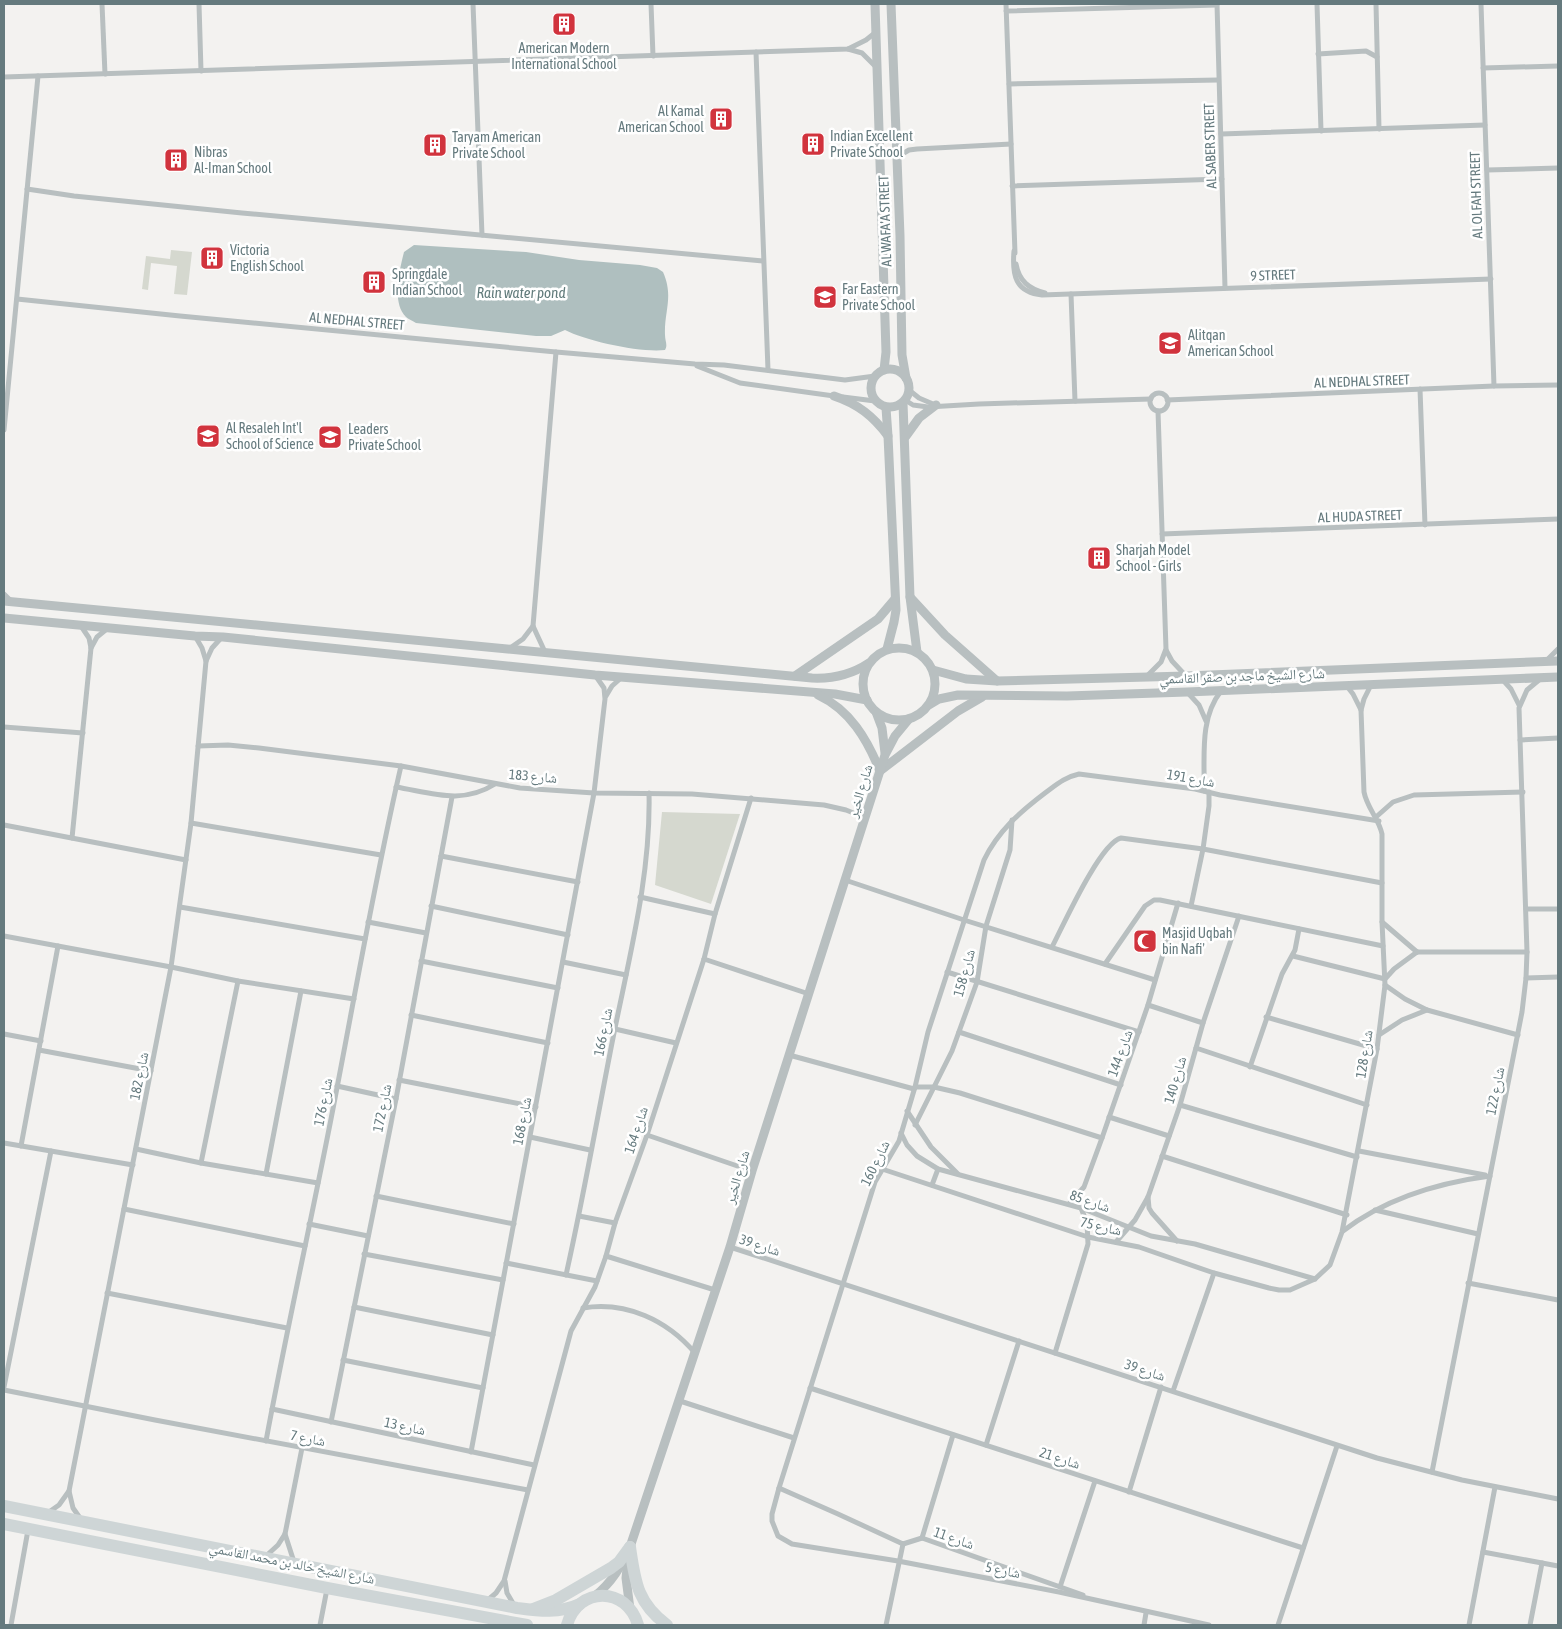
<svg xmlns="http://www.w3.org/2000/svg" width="1562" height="1629" viewBox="0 0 1562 1629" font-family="'Asap Condensed','Noto Naskh Arabic',sans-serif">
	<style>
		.green { fill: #d5d8cf }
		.water { fill: #afbfbf }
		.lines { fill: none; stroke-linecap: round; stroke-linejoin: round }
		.minor { stroke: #b8bfc0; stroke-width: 5 }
		.tertiary { stroke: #b8bfc0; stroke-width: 9 }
		.secondary { stroke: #ced5d6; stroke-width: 12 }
		.labels { text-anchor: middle; stroke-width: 5; stroke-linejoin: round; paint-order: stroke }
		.poi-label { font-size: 14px; fill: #657a7e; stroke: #fff; text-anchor: start }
		.street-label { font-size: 14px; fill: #657a7e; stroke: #fff }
		.water-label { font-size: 15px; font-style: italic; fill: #617b7b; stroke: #fff }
	</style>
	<rect width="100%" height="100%" fill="#f3f2f0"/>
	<g class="green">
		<polygon points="171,250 192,252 187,295 174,294 177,266 151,263 148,290 142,289 146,256 170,259"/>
		<polygon points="662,812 740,814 711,904 655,885"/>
	</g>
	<path class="water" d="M414,245L526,252L579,260L640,265L657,268L663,272C674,297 664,311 665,335C665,341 668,345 665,350C641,353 586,341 565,330L551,336H536L416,323C413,321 408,319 406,317C391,303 400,268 404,252Z"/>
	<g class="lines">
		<g class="minor">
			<polyline points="102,4 105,74"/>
			<polyline points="199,4 201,71"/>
			<polyline points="473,4 482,235"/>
			<polyline points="651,4 653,56"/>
			<polyline points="1006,4 1015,253"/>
			<polyline points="1217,4 1225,288"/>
			<polyline points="1317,4 1321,131"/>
			<polyline points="1376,4 1379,129"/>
			<polyline points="1481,4 1494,386"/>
			<polyline points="1006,11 1217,5"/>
			<polyline points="848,49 862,53 876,67"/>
			<polyline points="756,52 768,370"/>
			<polyline points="1318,54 1366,51 1377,57"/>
			<polyline points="1483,68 1558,66"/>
			<polyline points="4,77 848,49 866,40 876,32"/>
			<polyline points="1009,84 1218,80"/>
			<polyline points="1221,134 1485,125"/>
			<polyline points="897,157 909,150 917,149 1011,144"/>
			<polyline points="1487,170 1558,168"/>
			<polyline points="1012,186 1222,179"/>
			<polyline points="27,189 74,196 242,213 763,261"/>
			<path d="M1014,251C1012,275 1015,292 1042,295L1491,279"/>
			<path d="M1016,264C1019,281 1029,289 1045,293"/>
			<polyline points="1071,294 1075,401"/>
			<polyline points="17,299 180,316 556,352 695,364 724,365 845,380 875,376"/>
			<polyline points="697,366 740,383 834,396"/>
			<polyline points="1420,389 1425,525"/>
			<polyline points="909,390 919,398 933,404"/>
			<circle cx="1159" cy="402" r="9"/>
			<polyline points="843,397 875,401"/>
			<polyline points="905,400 913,405 928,407 979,404 1151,399"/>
			<polyline points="1167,400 1494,386 1558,385"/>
			<polyline points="4,430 38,76"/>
			<polyline points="1162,534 1558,519"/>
			<polyline points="4,594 11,601"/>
			<polyline points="195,636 202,648 206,661"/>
			<polyline points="91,648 97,637 108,628"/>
			<polyline points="510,648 523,639 533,626"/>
			<polyline points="1166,650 1172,661 1186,676"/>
			<polyline points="545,652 533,626 556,352"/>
			<polyline points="1546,661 1558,649"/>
			<polyline points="1147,676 1161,662 1166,649 1158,411"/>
			<polyline points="1502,679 1511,689 1519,705"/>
			<polyline points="1346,685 1353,694 1361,710"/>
			<polyline points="1188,693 1199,705 1206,721"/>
			<polyline points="606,696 612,686 621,678"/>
			<polyline points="4,727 83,733"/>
			<polyline points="1520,740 1558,738"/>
			<polyline points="198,746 228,745 259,748 401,766 520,788 594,793 692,794 824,805 846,810 866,818"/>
			<path d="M396,787C432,793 462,805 495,784"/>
			<path d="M1204,791C1205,757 1199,719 1221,691"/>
			<polyline points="1376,817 1393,802 1414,795 1523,792"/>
			<polyline points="191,823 381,855"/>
			<polyline points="4,825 186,860"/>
			<polyline points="72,838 91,648 89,638 81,626"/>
			<polyline points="441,856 578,882"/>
			<polyline points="845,880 964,920 1155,980"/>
			<polyline points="640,897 715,914"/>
			<polyline points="431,906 568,935"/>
			<polyline points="1191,906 1203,849 1209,806 1209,792"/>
			<polyline points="180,907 365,939"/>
			<polyline points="1526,909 1558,909"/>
			<polyline points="368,922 426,933"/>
			<polyline points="1382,922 1417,952"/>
			<polyline points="4,936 171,967 238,981 354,999"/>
			<path d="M1052,947C1063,926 1100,843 1121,838L1203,849L1382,883"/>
			<polyline points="1417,952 1527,952"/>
			<polyline points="1293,956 1385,979 1394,969 1417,952"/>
			<polyline points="704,959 809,994"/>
			<polyline points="421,961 558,988"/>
			<polyline points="563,962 626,975"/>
			<polyline points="1105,964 1145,906 1154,900 1160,900 1383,946"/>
			<polyline points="947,972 1139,1032"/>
			<polyline points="1526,978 1558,977"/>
			<polyline points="1385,985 1405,999 1427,1010 1518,1035"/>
			<polyline points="1148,1005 1203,1023"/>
			<polyline points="411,1015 548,1043"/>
			<polyline points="1266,1017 1377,1049"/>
			<polyline points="615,1029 676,1043"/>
			<polyline points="959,1032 1121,1085"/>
			<polyline points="4,1034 41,1041"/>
			<polyline points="1379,1035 1402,1020 1427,1010"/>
			<polyline points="1196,1048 1367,1105"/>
			<polyline points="39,1050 151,1071"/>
			<polyline points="789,1055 914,1089"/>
			<polyline points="1250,1067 1282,974 1295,950 1299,929"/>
			<polyline points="399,1080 536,1107"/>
			<polyline points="337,1086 396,1099"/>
			<polyline points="915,1087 934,1087 960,1093 1102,1138"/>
			<polyline points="1180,1105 1357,1157"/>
			<polyline points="907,1111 931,1147 958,1174"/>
			<polyline points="1109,1117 1169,1136"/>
			<polyline points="915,1125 952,1051 977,982 986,926 1010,850 1012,820"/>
			<polyline points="901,1133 907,1145 917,1156 938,1169 1081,1208 1151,1236 1195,1244 1315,1279"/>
			<polyline points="647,1135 752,1171"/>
			<polyline points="530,1137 590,1150"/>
			<polyline points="4,1143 133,1165"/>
			<polyline points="21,1146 58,946"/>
			<polyline points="136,1149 201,1163 318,1183"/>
			<polyline points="1359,1151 1485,1175"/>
			<polyline points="1162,1156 1347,1215"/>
			<polyline points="201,1163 238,981"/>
			<path d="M882,1169L1088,1237L1139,1247L1214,1273L1269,1288L1279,1290H1290L1315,1279L1330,1265L1342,1232L1377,1049L1385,985L1382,922V834C1379,819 1367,808 1364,792L1361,710L1364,699L1371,685"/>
			<polyline points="266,1174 301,991"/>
			<polyline points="932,1185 938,1169"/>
			<polyline points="376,1196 514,1224"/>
			<polyline points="1148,1197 1149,1208 1152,1213 1177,1241"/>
			<polyline points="1069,1204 1084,1187 1102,1138 1148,1005 1178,903"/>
			<polyline points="124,1209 305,1246"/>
			<polyline points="1375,1210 1478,1234"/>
			<polyline points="579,1216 615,1223"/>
			<polyline points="309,1224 368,1236"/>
			<path d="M1343,1231C1386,1198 1437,1183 1490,1176"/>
			<polyline points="1116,1242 1135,1220 1148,1197 1180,1105 1203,1023 1239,916"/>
			<polyline points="730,1247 1377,1458 1462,1480 1558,1499"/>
			<polyline points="364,1254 503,1280"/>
			<polyline points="606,1256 715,1290"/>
			<polyline points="506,1263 597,1281"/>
			<path d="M566,1275C584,1195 598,1113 614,1033C630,954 651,873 649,793"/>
			<polyline points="1468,1283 1558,1300"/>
			<polyline points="107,1293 287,1328"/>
			<polyline points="354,1307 493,1335"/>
			<path d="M583,1308C626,1301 667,1320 695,1353"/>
			<polyline points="1055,1353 1088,1244 1087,1223 1081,1208"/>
			<polyline points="343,1360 483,1388"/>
			<polyline points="4,1387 51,1151"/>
			<polyline points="810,1388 1303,1548"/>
			<polyline points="4,1390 155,1420 528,1490"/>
			<polyline points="1173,1391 1214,1273"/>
			<polyline points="680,1401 794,1438"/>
			<polyline points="272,1409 534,1465"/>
			<polyline points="331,1422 396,1099 452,797"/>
			<path d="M266,1441C286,1333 310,1226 331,1119C354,1001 374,883 401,766"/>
			<polyline points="986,1445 1019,1341"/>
			<polyline points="471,1452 594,793 605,699 604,688 595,675"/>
			<polyline points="1432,1472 1522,1012 1526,978 1527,952 1519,708 1527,690 1539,680"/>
			<polyline points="779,1488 838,1514 903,1544 922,1538 1083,1595"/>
			<polyline points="1129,1492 1161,1387"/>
			<polyline points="49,1512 59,1505 69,1491"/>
			<polyline points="80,1518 73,1508 69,1491 171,967 191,823 206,661 212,648 222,637"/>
			<polyline points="285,1534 294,1562"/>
			<polyline points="922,1538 953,1435"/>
			<polyline points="1483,1552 1558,1566"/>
			<polyline points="266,1556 278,1545 285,1534 302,1448"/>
			<polyline points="505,1581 507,1593 514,1605"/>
			<polyline points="1060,1587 1095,1481"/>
			<polyline points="489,1599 496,1593 504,1581 571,1331 595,1287 606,1256 615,1223 647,1135 704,959 715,914 751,798"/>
			<polyline points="11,1625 28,1530"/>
			<polyline points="320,1625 327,1589"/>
			<polyline points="886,1625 903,1544"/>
			<polyline points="1144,1625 1146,1613"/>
			<path d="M1209,1625L1059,1592L898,1561L792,1544L778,1536L772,1521V1514L779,1488L875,1182L899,1141L915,1087L928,1032L984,860C998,831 1020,812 1045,793C1056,785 1065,777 1079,774L1195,789L1220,795L1379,821"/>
			<polyline points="1278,1625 1337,1446"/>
			<polyline points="1469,1625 1495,1487"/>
			<polyline points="1530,1625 1542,1563"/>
		</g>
		<g class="tertiary">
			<polyline points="875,4 886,352 884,370"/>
			<polyline points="891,4 900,236 902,355 906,378"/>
			<circle cx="890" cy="388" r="19"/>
			<path d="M834,396C858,404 873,416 888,436"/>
			<polyline points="903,403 910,597 917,652"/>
			<polyline points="886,408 888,436 896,610 894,622 887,649"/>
			<polyline points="906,436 919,418 936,405"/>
			<polyline points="910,597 945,635 997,681"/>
			<path d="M4,601L812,678C833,679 851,675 869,663"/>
			<polyline points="4,618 195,636 223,637 595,675 835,694 867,700"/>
			<circle cx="899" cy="684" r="36"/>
			<polyline points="933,670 966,679 997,681 1186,676 1558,661"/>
			<polyline points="795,676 878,619 895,599"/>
			<path d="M818,695C850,710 867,739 880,771L958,711L982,697"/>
			<polyline points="929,705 939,699 958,695 1067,696 1187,692 1558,677"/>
			<polyline points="876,712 882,728 885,753"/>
			<polyline points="628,1560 626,1578 630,1609"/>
			<path d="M595,1596C612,1582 621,1567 630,1547L730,1247L752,1171L885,755L895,736L909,719"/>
		</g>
		<g class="secondary">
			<path d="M4,1506L517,1608C539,1611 558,1614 580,1604"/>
			<polyline points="4,1524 327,1588 527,1625"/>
			<path d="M630,1547C635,1581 637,1603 667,1625"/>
			<polyline points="533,1609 556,1600 611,1568 619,1562 630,1547"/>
			<path d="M567,1625C578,1586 627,1586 638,1625"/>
		</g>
	</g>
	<defs>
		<g id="building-square" transform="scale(1.25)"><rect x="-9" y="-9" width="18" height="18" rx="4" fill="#d1333d" stroke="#fff"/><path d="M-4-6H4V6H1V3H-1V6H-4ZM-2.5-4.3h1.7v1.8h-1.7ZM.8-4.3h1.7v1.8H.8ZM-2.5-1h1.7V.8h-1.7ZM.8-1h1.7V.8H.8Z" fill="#fff"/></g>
		<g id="school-square" transform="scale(1.25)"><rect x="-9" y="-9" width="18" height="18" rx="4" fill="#d1333d" stroke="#fff"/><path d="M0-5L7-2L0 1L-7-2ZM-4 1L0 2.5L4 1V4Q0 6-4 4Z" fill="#fff"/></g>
		<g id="mosque-square" transform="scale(1.25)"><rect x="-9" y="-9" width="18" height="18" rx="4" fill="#d1333d" stroke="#fff"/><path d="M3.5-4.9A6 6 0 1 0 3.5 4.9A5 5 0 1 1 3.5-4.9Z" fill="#fff"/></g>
	</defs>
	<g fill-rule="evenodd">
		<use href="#building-square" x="564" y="24"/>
		<use href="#building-square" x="721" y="119"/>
		<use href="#building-square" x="813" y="144"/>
		<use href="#building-square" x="435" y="145"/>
		<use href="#building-square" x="176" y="160"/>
		<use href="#building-square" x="212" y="258"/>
		<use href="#building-square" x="374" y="282"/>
		<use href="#school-square" x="825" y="297"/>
		<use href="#school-square" x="1170" y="343"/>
		<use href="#school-square" x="208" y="436"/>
		<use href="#school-square" x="330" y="437"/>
		<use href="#building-square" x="1099" y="558"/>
		<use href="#mosque-square" x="1145" y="941"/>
	</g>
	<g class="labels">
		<g class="poi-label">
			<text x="564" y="53" text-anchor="middle">American Modern<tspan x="564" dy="16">International School</tspan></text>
			<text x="704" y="116" text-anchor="end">Al Kamal<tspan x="704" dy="16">American School</tspan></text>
			<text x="830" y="141">Indian Excellent<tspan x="830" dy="16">Private School</tspan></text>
			<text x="452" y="142">Taryam American<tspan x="452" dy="16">Private School</tspan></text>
			<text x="194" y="157">Nibras<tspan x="194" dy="16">Al-Iman School</tspan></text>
			<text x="230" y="255">Victoria<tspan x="230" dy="16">English School</tspan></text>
			<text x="392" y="279">Springdale<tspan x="392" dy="16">Indian School</tspan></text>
			<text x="842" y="294">Far Eastern<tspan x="842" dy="16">Private School</tspan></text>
			<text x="1188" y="340">Alitqan<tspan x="1188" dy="16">American School</tspan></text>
			<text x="226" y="433">Al Resaleh Int'l<tspan x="226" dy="16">School of Science</tspan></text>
			<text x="348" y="434">Leaders<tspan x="348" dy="16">Private School</tspan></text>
			<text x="1116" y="555">Sharjah Model<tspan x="1116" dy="16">School - Girls</tspan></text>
			<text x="1162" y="938">Masjid Uqbah<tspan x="1162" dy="16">bin Nafi'</tspan></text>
		</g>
		<g class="street-label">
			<text transform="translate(1210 146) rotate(-92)" y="5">AL SABER STREET</text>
			<text transform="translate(1476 195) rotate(-92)" y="5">AL OLFAH STREET</text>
			<text transform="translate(885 221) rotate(-92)" y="5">AL WAFA'A STREET</text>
			<text transform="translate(1273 275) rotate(-2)" y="5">9 STREET</text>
			<text transform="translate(357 321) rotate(5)" y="5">AL NEDHAL STREET</text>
			<text transform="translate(1362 381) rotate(-2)" y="5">AL NEDHAL STREET</text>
			<text transform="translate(1360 516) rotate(-2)" y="5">AL HUDA STREET</text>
			<text transform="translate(1242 676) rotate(-2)" y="5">شارع الشيخ ماجد بن صقر القاسمي</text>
			<text transform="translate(533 776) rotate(5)" y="5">شارع 183</text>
			<text transform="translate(1191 778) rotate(10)" y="5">شارع 191</text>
			<text transform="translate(860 791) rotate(-73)" y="5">شارع الخير</text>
			<text transform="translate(964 973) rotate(-75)" y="5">شارع 158</text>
			<text transform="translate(603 1032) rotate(-79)" y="5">شارع 166</text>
			<text transform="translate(1120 1053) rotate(-70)" y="5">شارع 144</text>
			<text transform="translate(1364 1054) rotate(-81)" y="5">شارع 128</text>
			<text transform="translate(139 1076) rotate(-79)" y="5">شارع 182</text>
			<text transform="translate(1175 1080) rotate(-74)" y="5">شارع 140</text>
			<text transform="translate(1495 1091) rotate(-79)" y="5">شارع 122</text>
			<text transform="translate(323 1102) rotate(-79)" y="5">شارع 176</text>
			<text transform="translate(382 1108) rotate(-79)" y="5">شارع 172</text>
			<text transform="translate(522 1121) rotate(-79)" y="5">شارع 168</text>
			<text transform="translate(636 1130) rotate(-72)" y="5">شارع 164</text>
			<text transform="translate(875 1163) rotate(-64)" y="5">شارع 160</text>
			<text transform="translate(737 1177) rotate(-73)" y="5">شارع الخير</text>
			<text transform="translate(1090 1201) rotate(19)" y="5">شارع 85</text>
			<text transform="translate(1101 1226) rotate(13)" y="5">شارع 75</text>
			<text transform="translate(760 1245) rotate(18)" y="5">شارع 39</text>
			<text transform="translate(1145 1370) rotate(18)" y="5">شارع 39</text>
			<text transform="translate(405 1426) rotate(12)" y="5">شارع 13</text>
			<text transform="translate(308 1438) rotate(11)" y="5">شارع 7</text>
			<text transform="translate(1060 1458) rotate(18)" y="5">شارع 21</text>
			<text transform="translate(954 1538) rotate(19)" y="5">شارع 11</text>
			<text transform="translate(292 1563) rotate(11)" y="5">شارع الشيخ خالد بن محمد القاسمي</text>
			<text transform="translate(1003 1570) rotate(11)" y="5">شارع 5</text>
		</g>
		<g class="water-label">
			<text x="521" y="298">Rain water pond</text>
		</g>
	</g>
	<rect width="1562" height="1629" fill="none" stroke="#657a7e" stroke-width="10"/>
</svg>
